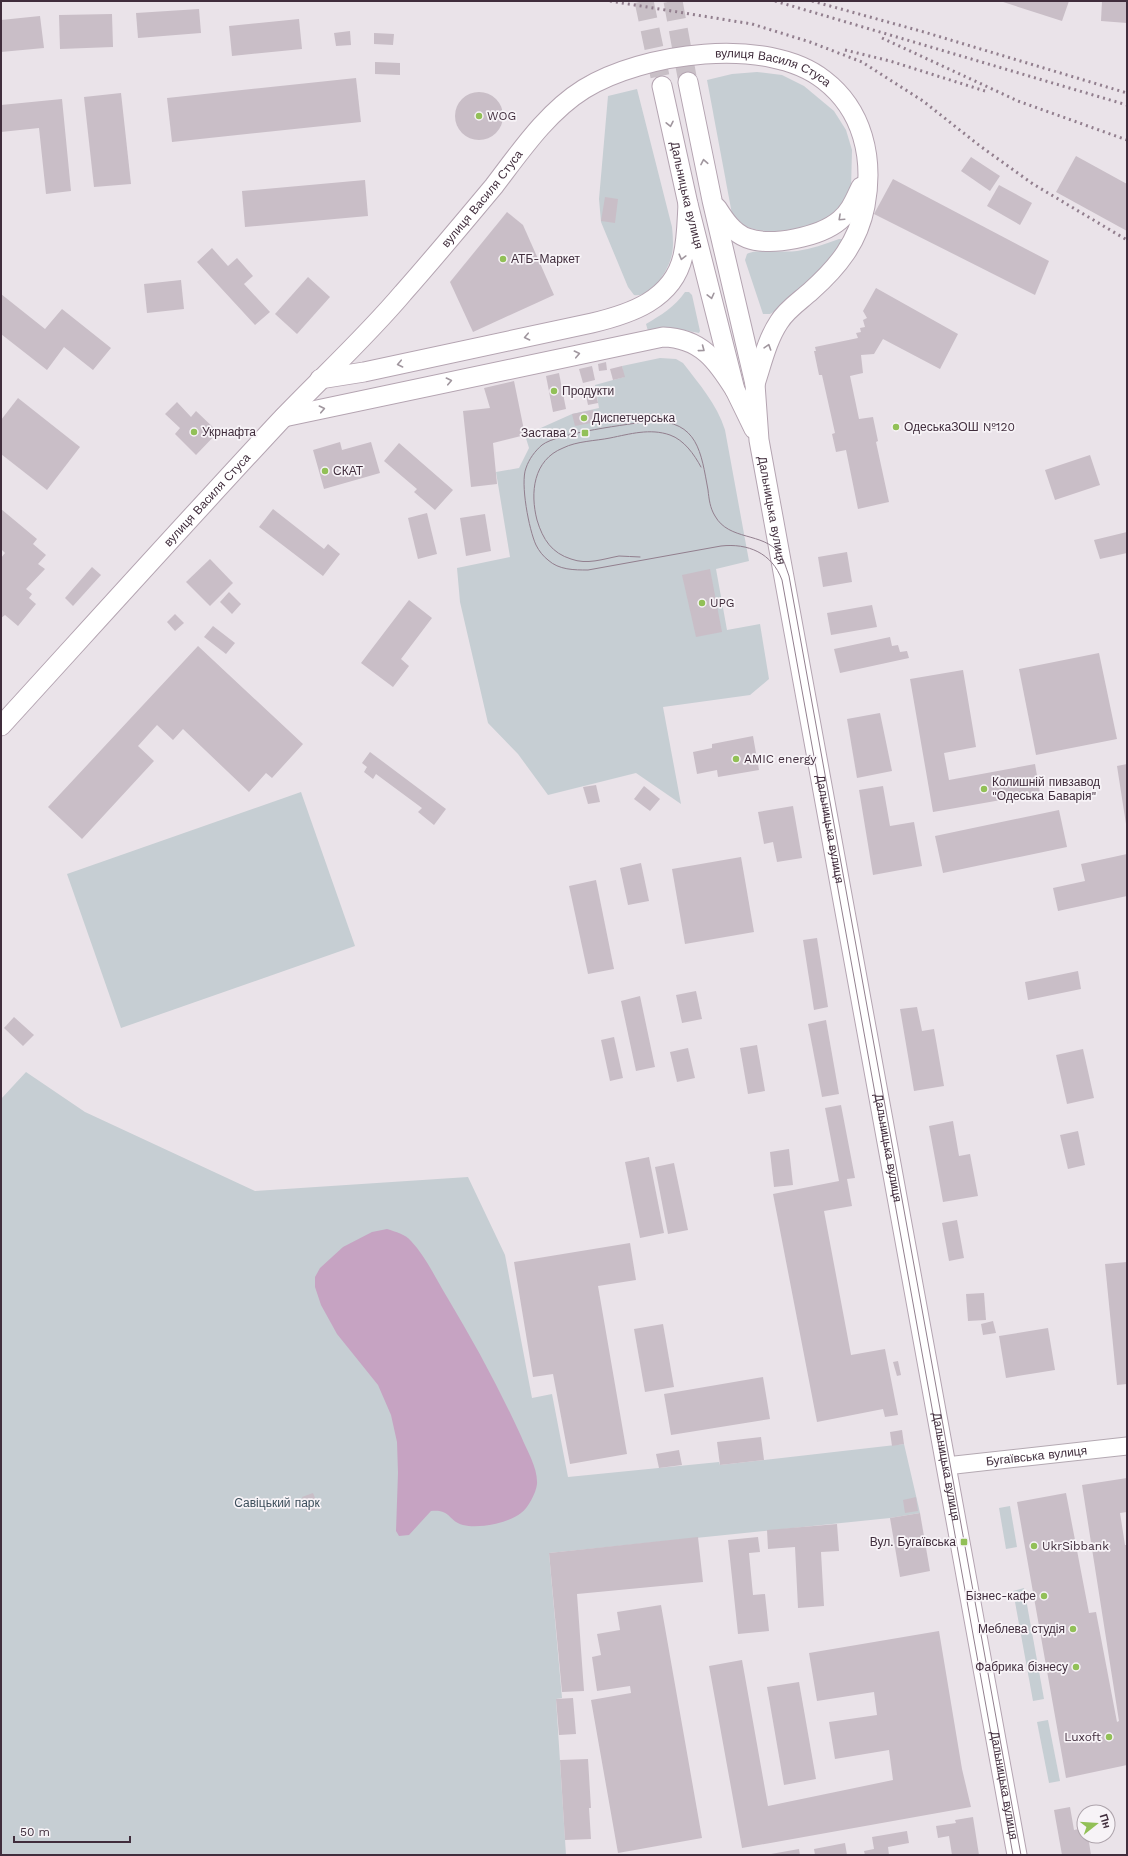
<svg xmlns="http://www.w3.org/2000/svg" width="1128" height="1856" viewBox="0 0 1128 1856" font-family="'Work Sans',sans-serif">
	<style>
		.green { fill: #c6ced3 }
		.water { fill: #c6a3c2 }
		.building { fill: #c9bec7 }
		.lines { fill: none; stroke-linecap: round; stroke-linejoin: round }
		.primary-tunnel { stroke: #c8bfc6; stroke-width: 19; stroke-dasharray: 19 10; stroke-linecap: butt }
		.secondary-casing { stroke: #b4a9b2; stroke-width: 19 }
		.primary-casing { stroke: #b4a4b1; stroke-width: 21 }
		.secondary { stroke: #fff; stroke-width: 17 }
		.primary { stroke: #fff; stroke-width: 19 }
		.tram { stroke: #927f8e; stroke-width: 1 }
		.rail { stroke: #927f8e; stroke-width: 3; stroke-dasharray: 2 4; stroke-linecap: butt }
		.oneway { stroke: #a0969e }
		.poi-dot { fill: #92c057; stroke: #f7f3f7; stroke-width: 1.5 }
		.labels { text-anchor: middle; stroke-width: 3.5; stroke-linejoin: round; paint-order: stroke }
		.street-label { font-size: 12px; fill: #402d3c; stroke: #f7f3f7 }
		.poi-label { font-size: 12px; fill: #402d3c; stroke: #f7f3f7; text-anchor: start }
		.park-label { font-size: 12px; fill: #3c4e5b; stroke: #f7f3f7 }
	</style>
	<rect width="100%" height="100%" fill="#eae3e9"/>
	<g class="green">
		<polygon points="757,72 782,75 804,86 834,111 846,130 852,150 851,189 846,204 823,222 803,228 771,232 758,230 746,227 738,221 732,214 707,80 732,74"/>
		<path d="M637,89L672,227C673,237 674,248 671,258C667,272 651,298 634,295L628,287L601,222L599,199L608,96Z"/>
		<path d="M839,239H842V244L834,256L777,310L770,314H763L745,260L747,254C755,249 784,253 797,251C811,249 825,244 839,239Z"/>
		<path d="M685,292H689L692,295L700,331L699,333L673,328L648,331L646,324C661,315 675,307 685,292Z"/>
		<path d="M660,358L676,359L683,363C699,384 717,404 725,430L749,561L716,569L727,630L760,624L769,679L750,695L663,707L681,804L636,773L548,795L518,754L488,723L460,602L457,568L510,557L496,472L519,468L529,448L525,435L572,414L599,408L595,385L624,377L622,366Z"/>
		<polygon points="301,792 355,946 121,1028 67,874"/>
		<polygon points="26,1072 85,1112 255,1191 468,1177 505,1255 532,1398 552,1394 568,1477 719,1462 720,1465 904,1444 920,1513 890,1518 549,1553 562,1698 556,1699 566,1855 1,1855 1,1099"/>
		<polygon points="1010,1506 1017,1547 1006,1549 999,1508"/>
		<polygon points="1024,1588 1044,1699 1033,1701 1013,1591"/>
		<polygon points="1048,1720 1060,1781 1049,1783 1037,1722"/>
	</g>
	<path class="water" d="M387,1229C396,1232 405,1234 411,1241C426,1257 436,1279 447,1297C474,1342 499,1388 521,1436C527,1451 538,1468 537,1484C536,1493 528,1508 521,1513C508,1523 479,1529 463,1525C448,1521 451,1509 431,1511L409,1535L399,1536L396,1531L398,1473L397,1442L391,1415L378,1385L337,1334L321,1305L315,1287V1277L320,1268L343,1247L372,1232Z"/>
	<g class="building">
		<polygon points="1000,1 1069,1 1062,21"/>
		<polygon points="1102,1 1127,1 1127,23 1101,21"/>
		<polygon points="199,9 201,33 138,38 136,13"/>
		<polygon points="112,14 113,47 60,49 59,15"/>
		<polygon points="40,16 44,48 1,52 1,20"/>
		<polygon points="299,19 302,49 232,56 229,26"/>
		<polygon points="350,31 351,45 336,46 334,33"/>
		<polygon points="374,33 394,34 393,45 374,44"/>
		<polygon points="375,62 400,63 400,75 375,74"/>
		<polygon points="356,78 361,122 172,142 167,98"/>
		<circle cx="479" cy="116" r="24"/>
		<polygon points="121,93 131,184 94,187 84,97"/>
		<polygon points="62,99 71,191 46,194 39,128 1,132 1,105"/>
		<polygon points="1076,156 1127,184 1127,231 1056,192"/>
		<polygon points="971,157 1000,176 990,191 961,171"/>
		<polygon points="893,179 1049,261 1035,295 874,214"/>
		<polygon points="365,180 368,216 245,227 242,191"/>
		<polygon points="999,185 1032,203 1020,225 987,206"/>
		<polygon points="605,197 618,199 615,223 601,221"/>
		<polygon points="507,212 523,225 554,295 473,332 450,282"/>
		<polygon points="212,248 228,266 237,258 253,276 244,284 270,312 255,325 197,262"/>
		<polygon points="308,277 330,297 297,334 275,314"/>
		<polygon points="181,280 184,309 147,313 144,284"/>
		<polygon points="876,288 958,334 940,369 883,339 874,354 861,355 863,373 850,376 859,419 873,417 878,441 876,442 889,502 858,509 846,450 836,452 832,434 835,433 822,375 819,375 814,351 816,351 815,347 858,338 856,333 861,332 860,328 865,327 863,320 867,318 863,311"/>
		<polygon points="1,294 45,329 62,309 111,348 93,370 64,347 47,370 1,334"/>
		<polygon points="606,362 607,370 599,371 598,364"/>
		<polygon points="592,366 595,380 583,383 579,369"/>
		<polygon points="622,366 625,377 613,380 610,369"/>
		<polygon points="559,373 566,409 553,412 546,376"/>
		<polygon points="514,381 525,435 493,443 497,484 471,487 463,411 490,408 484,388"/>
		<polygon points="595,389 598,403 588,405 585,391"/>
		<polygon points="18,398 80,447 47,490 1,454 1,420"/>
		<polygon points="177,402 191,417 196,411 218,432 196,455 175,434 180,428 165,414"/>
		<polygon points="593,410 596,422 575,426 572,414"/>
		<polygon points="340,442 342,450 371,442 380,473 324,489 313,450"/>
		<polygon points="399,443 453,490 435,510 414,492 417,489 384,461"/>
		<polygon points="1090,455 1100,485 1055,500 1045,470"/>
		<polygon points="1,509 37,539 33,544 46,555 38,564 45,569 26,589 32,594 29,598 36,604 18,626 5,615 1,618 1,558 5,553 1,549"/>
		<polygon points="273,509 324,549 328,544 340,554 323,576 259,527"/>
		<polygon points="427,513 437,554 418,559 408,518"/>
		<polygon points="485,514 491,551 466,556 460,518"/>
		<polygon points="1127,532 1127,553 1100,559 1094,540"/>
		<polygon points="847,552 852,582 823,587 818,557"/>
		<polygon points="210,559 233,583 210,606 186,582"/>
		<polygon points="92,567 101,575 73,606 65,598"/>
		<polygon points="710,569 722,632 696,637 682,575"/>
		<polygon points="229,592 241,604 232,614 220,602"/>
		<polygon points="409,600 432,618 401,659 409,666 393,687 361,663"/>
		<polygon points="872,605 877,627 831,635 827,613"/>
		<polygon points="175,614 184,623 175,631 167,622"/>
		<polygon points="213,626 235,643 226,654 204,637"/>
		<polygon points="890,637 892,646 898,645 900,652 907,651 909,658 840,673 834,649"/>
		<polygon points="198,646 303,744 272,778 266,773 249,792 183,729 173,740 157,725 138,746 154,761 82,839 48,807"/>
		<polygon points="1099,653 1117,739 1036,755 1019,669"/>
		<polygon points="963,670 976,747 944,753 949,780 1035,764 1040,793 933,812 910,679"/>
		<polygon points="880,713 892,771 857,778 847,719"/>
		<polygon points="753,736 759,770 718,777 717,770 697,774 693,752 712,748 712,744"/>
		<polygon points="370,752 446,809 434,825 418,812 422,808 376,774 373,779 364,772 367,767 362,763"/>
		<polygon points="1127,764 1127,824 1126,824 1117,766"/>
		<polygon points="596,785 600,802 588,804 583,787"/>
		<polygon points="644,786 660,799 650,811 634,799"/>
		<polygon points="883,786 890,826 914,822 922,866 873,875 859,790"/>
		<polygon points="793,806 802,858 777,862 773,842 764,844 758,812"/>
		<polygon points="1059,810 1067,847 943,873 935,836"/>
		<polygon points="1127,854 1127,896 1058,911 1053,888 1085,881 1081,864"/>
		<polygon points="741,857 754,932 685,944 672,869"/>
		<polygon points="641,863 649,901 628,905 620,868"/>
		<polygon points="596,880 614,969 588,974 569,886"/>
		<polygon points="817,938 828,1007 814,1010 803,940"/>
		<polygon points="1078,971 1081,989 1028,1000 1025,982"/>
		<polygon points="696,991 702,1019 682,1023 676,995"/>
		<polygon points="640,996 655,1067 636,1071 621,1001"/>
		<polygon points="917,1007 922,1031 934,1029 944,1086 914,1091 900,1009"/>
		<polygon points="14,1017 34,1035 23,1046 4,1028"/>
		<polygon points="826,1020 839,1094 822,1097 808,1024"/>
		<polygon points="614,1037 623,1078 610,1081 601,1040"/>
		<polygon points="757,1045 765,1091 748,1094 740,1048"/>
		<polygon points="688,1048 695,1078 677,1082 670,1052"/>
		<polygon points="1083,1049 1094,1098 1067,1104 1056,1055"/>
		<polygon points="841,1105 855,1178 847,1179 852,1206 824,1211 851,1355 885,1349 898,1415 885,1417 883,1409 817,1422 773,1194 839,1181 825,1108"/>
		<polygon points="953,1121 959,1156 970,1154 978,1196 943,1202 929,1126"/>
		<polygon points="1078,1131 1085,1165 1068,1169 1060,1135"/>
		<polygon points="789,1149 793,1185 774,1187 770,1152"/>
		<polygon points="649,1157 664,1233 640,1238 625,1162"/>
		<polygon points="674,1163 688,1230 668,1234 655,1167"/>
		<polygon points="957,1220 964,1258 949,1261 942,1223"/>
		<polygon points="630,1243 636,1280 598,1286 627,1454 570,1464 553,1374 533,1377 514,1262"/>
		<polygon points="1127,1262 1127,1384 1117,1385 1105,1264"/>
		<polygon points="984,1293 986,1320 968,1321 966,1294"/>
		<polygon points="993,1321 996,1333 983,1335 981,1324"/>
		<polygon points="663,1324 674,1387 645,1392 634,1329"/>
		<polygon points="1048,1328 1055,1370 1006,1378 999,1336"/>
		<polygon points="898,1361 901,1375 897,1376 893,1362"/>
		<polygon points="763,1377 770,1419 671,1435 664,1394"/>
		<polygon points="902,1430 904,1444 892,1446 890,1432"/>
		<polygon points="761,1437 764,1460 720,1465 717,1442"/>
		<polygon points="679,1450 682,1465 659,1468 656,1454"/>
		<polygon points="1127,1478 1127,1512 1120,1513 1125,1545 1127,1545 1127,1765 1066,1778 1017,1502 1066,1493 1089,1613 1096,1612 1117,1722 1119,1721 1082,1485"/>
		<polygon points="313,1493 319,1508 307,1512 302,1497"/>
		<polygon points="916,1497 918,1511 905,1513 903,1500"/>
		<polygon points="920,1513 930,1571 900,1577 890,1518"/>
		<polygon points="837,1524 839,1551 821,1552 824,1606 798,1608 795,1547 768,1549 767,1530"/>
		<polygon points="698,1537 703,1582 577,1594 584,1691 562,1692 549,1553"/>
		<polygon points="758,1537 760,1552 749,1553 753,1595 765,1594 769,1631 738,1634 728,1540"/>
		<polygon points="661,1605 702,1838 618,1853 591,1700 631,1693 630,1686 597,1691 592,1657 601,1655 597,1634 620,1630 617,1612"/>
		<polygon points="939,1631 962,1769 971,1807 742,1848 709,1666 742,1660 768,1806 893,1780 889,1750 835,1759 829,1722 877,1715 874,1692 817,1701 809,1653"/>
		<polygon points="799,1682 816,1779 784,1785 767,1687"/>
		<polygon points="573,1698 576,1734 559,1735 556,1699"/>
		<polygon points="588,1759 591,1808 589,1808 591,1839 565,1840 560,1760"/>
		<polygon points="1070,1807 1074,1830 1084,1828 1084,1836 1088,1836 1091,1855 1062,1855 1054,1810"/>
		<polygon points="973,1817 979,1855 952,1855 949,1836 938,1838 936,1826 956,1823 955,1820"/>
		<polygon points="907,1831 909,1843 888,1847 889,1855 865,1855 864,1851 874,1849 872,1837"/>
		<polygon points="845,1843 847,1855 815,1855 814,1849"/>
		<polygon points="799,1849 800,1855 771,1855 771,1854"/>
	</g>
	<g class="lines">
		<g class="primary-tunnel">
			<polyline points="644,1 662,86"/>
			<polyline points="673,1 688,82"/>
		</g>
		<g class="secondary-casing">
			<g id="secondary">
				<path id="s1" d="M946,1466L1127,1446"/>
			</g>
		</g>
		<g class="primary-casing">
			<g id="primary">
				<path id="s2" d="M688,82L712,200L755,384L759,440L1017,1855"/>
				<path id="s3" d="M662,86L688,204L735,390L754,429"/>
				<path d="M717,208C724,219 733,233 747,238C771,247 820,237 840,220C851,211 855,199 861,187"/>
				<path d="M320,379L364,372L592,323C630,314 673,300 683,256C687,239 687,221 688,204"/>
				<path d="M284,417L663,337C701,338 717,361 735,390"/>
				<path id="s4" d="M1,726C94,624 186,522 280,421C321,378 365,338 403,293C434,258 464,222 494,186C520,152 547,112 584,89C642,53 767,35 824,80C863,110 874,158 865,206C858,242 838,267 811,291C800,301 787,309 779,322C767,340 762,363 755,384"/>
			</g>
		</g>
		<use href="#secondary" class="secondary"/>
		<use href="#primary" class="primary"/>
		<g class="tram">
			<path d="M640,557C633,557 626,556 619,556C603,559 587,565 571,559C552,553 543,540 537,520C530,493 533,460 563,448C577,441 595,441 610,438C630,434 650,428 670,435C684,440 694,454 701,467"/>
			<path d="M1013,1855L782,580C772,553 748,543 721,546L588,570C574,570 559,570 548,560C543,556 539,551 536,545C529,530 520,483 526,468C529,459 535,451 542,445C557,433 630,424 652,421C698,421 701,452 708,490C709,499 710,508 715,516C729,541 763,532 779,553C784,559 786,568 789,576L1021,1855"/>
		</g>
		<g class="rail">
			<polyline points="610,1 752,24 810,42 862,62 923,101 980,146 1033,184 1127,240"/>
			<polyline points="775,1 1127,105"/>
			<polyline points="812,1 924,32 1127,93"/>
			<polyline points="882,38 1018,101 1127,140"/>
			<polyline points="845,50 890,61 985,91"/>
		</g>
	</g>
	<defs><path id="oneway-chevron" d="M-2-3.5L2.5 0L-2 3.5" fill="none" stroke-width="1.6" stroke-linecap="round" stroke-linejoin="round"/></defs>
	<g class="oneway">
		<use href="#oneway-chevron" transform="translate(670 124) rotate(78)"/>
		<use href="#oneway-chevron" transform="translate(704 162) rotate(-101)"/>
		<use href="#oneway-chevron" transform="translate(841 218) rotate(137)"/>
		<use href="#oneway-chevron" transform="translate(682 257) rotate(105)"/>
		<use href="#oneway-chevron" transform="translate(711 296) rotate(76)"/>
		<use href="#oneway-chevron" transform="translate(527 337) rotate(168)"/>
		<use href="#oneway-chevron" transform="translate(768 347) rotate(-72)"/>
		<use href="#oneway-chevron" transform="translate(702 349) rotate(37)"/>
		<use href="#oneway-chevron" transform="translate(577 354) rotate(-12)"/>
		<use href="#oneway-chevron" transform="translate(400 364) rotate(168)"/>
		<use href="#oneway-chevron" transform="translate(449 381) rotate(-12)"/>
		<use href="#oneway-chevron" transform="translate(322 409) rotate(-12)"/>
	</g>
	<g class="poi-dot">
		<circle cx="479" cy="116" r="4"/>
		<circle cx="503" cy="259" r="4"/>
		<circle cx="554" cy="391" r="4"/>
		<circle cx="584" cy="418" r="4"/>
		<circle cx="896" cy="427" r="4"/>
		<circle cx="194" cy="432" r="4"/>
		<rect x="581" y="429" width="8" height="8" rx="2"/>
		<circle cx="325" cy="471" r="4"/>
		<circle cx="702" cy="603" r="4"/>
		<circle cx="736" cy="759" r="4"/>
		<circle cx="984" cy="789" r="4"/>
		<rect x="960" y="1538" width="8" height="8" rx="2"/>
		<circle cx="1034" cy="1546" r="4"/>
		<circle cx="1044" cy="1596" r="4"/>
		<circle cx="1073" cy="1629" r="4"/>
		<circle cx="1076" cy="1667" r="4"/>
		<circle cx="1109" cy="1737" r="4"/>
	</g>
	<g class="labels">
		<g class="street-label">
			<text dy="4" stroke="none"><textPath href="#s4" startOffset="1062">вулиця Василя Стуса</textPath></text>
			<text dy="4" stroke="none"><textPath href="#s3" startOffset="112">Дальницька вулиця</textPath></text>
			<text dy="4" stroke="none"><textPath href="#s4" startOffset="714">вулиця Василя Стуса</textPath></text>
			<text dy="4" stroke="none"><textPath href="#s4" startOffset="306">вулиця Василя Стуса</textPath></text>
			<text dy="4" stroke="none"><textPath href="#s2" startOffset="437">Дальницька вулиця</textPath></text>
			<text dy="4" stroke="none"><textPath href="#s2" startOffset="761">Дальницька вулиця</textPath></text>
			<text dy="4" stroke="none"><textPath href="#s2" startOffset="1085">Дальницька вулиця</textPath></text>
			<text dy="4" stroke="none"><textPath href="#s1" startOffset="91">Бугаївська вулиця</textPath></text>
			<text dy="4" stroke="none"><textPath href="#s2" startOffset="1409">Дальницька вулиця</textPath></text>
			<text dy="4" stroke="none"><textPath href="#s2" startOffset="1733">Дальницька вулиця</textPath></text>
		</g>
		<g class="poi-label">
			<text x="487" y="120">WOG</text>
			<text x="511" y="263">АТБ-Маркет</text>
			<text x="562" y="395">Продукти</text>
			<text x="592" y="422">Диспетчерська</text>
			<text x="904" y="431">ОдеськаЗОШ №120</text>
			<text x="202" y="436">Укрнафта</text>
			<text x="577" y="437" text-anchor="end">Застава 2</text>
			<text x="333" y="475">СКАТ</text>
			<text x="710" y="607">UPG</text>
			<text x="744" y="763">AMIC energy</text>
			<text x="992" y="786">Колишній пивзавод<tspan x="992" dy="14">"Одеська Баварія"</tspan></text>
			<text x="956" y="1546" text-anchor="end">Вул. Бугаївська</text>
			<text x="1042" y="1550">UkrSibbank</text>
			<text x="1036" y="1600" text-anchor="end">Бізнес-кафе</text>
			<text x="1065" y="1633" text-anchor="end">Меблева студія</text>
			<text x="1068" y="1671" text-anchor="end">Фабрика бізнесу</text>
			<text x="1101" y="1741" text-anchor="end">Luxoft</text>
		</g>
		<g class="park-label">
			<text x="277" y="1507">Савіцький парк</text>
		</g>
	</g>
	<rect width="1128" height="1856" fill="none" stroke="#402d3c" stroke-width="4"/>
	<g transform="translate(1096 1824) rotate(73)"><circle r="19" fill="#f7f3f7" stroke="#aea4ac"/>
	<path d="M0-3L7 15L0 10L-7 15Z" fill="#92c057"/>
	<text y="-6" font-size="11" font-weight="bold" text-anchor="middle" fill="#402d3c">Пн</text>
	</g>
	<path d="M14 1836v6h116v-6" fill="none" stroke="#402d3c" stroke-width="2"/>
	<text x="20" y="1836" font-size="12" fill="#402d3c" stroke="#f7f3f7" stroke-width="3" paint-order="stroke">50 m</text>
</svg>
